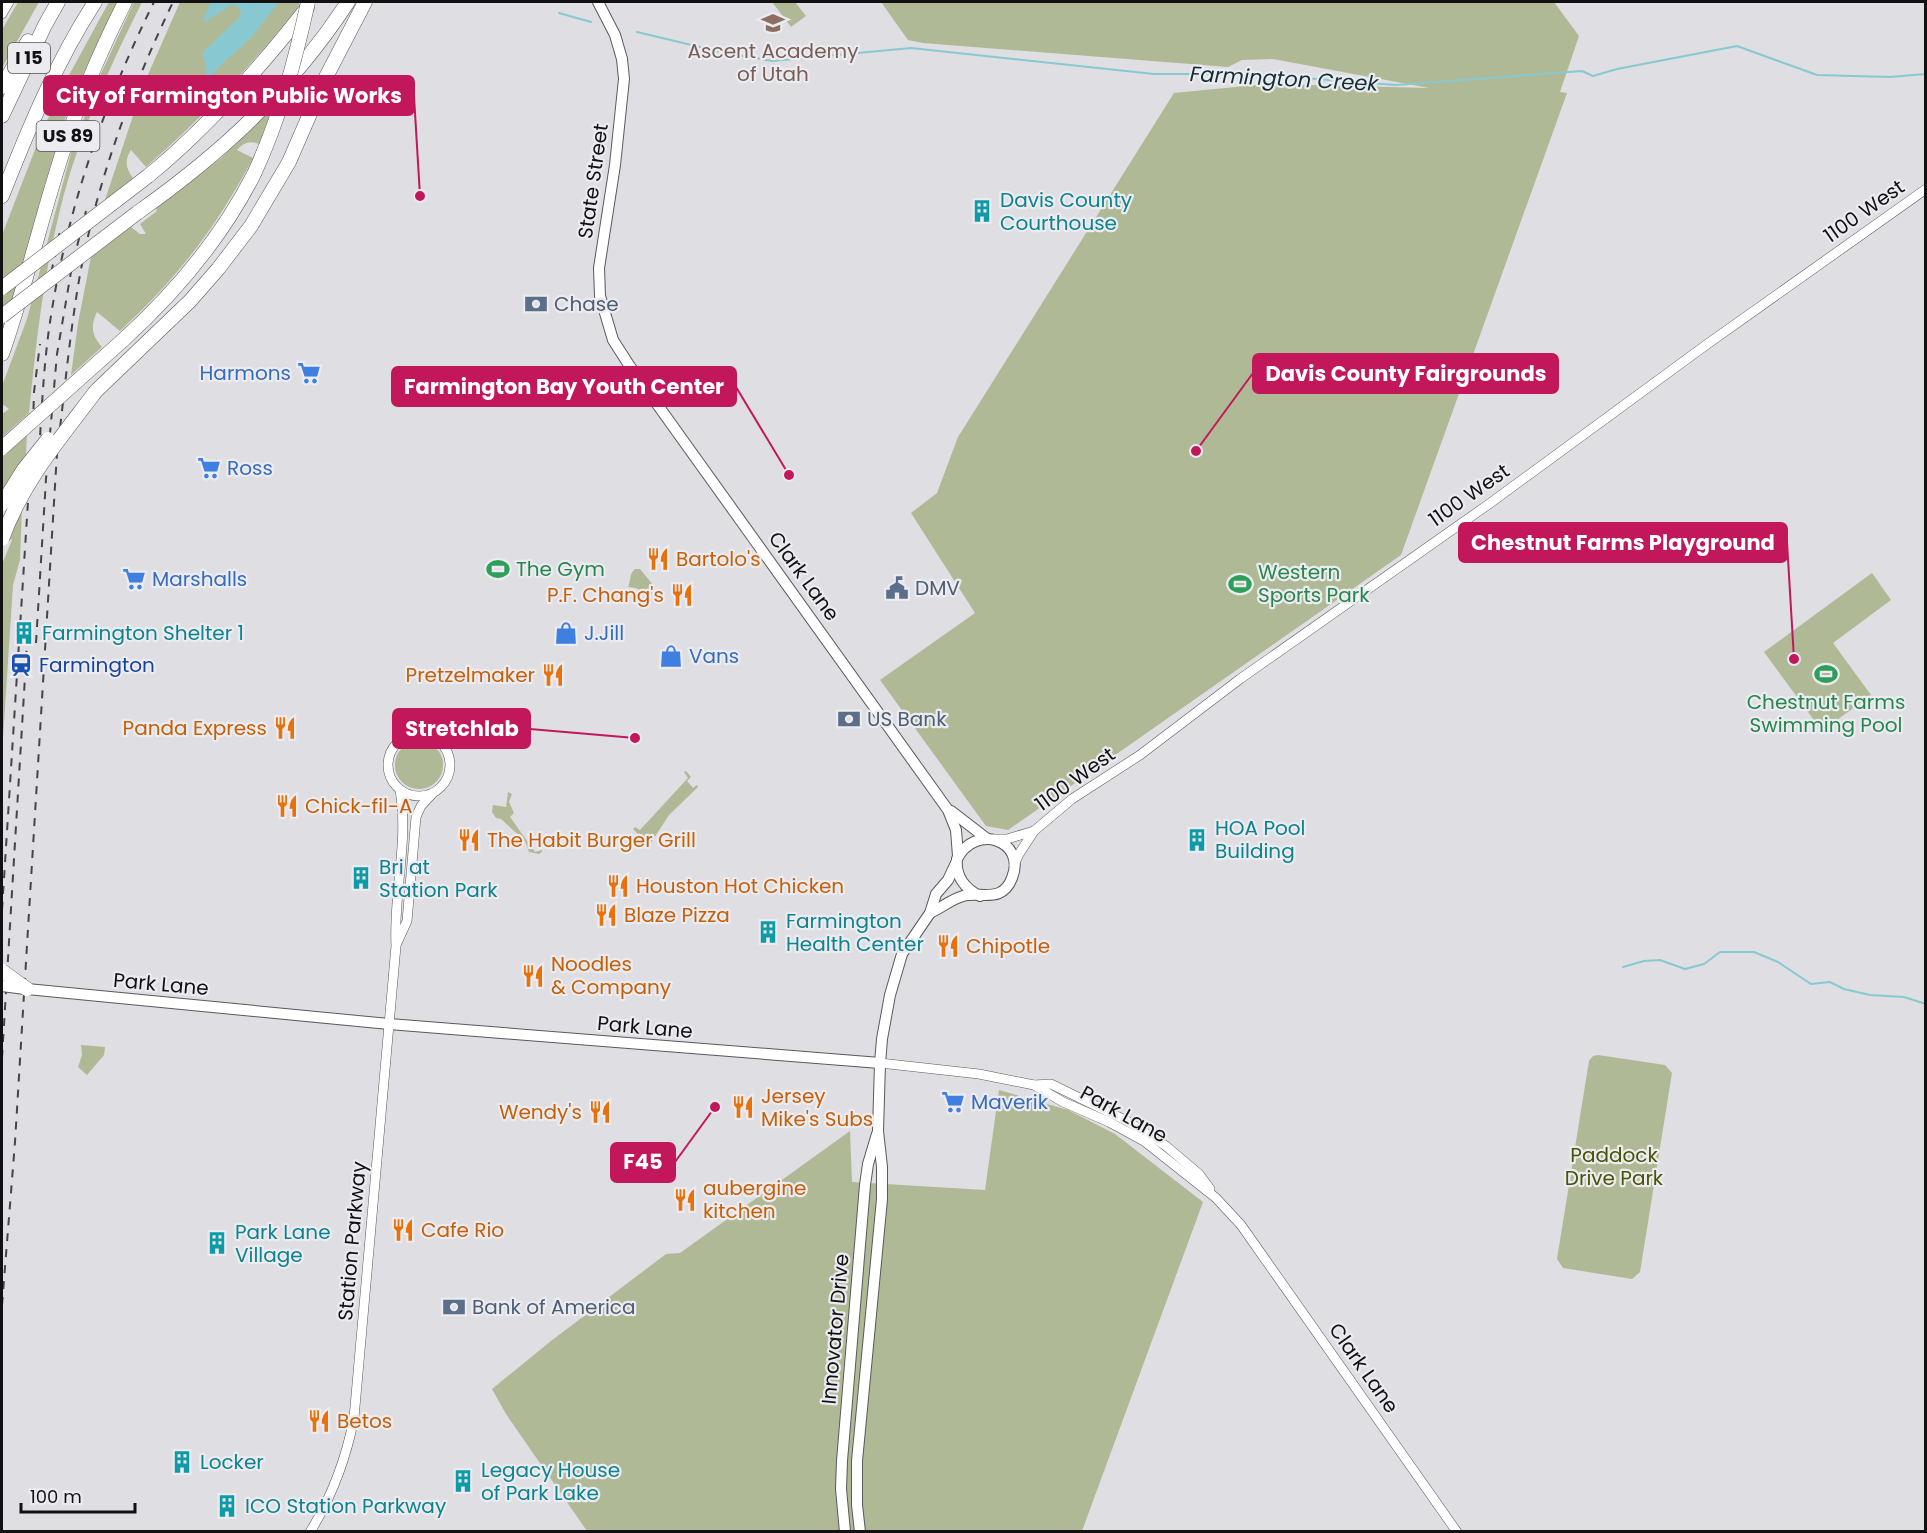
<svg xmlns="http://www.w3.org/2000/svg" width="1927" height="1533" viewBox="0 0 1927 1533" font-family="Poppins,sans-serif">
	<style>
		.green { fill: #afb996 }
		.water { fill: #88c9d1 }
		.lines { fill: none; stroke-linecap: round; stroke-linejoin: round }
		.stream { stroke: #88c9d1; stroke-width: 2 }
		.minor-casing { stroke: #58595d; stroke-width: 10 }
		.major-casing { stroke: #58595d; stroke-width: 12 }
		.highway-casing { stroke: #58595d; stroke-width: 15 }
		.minor { stroke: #fff; stroke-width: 9 }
		.major { stroke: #fff; stroke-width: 10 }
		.highway { stroke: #fff; stroke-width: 14 }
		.rail { stroke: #454548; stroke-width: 2; stroke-dasharray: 8 8; stroke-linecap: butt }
		.major-bridge-casing { stroke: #58595d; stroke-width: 12; stroke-linecap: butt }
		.highway-bridge-casing { stroke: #58595d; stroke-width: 15; stroke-linecap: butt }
		.major-bridge { stroke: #fff; stroke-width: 10 }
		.highway-bridge { stroke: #fff; stroke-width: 14 }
		.labels { text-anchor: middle; stroke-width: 4.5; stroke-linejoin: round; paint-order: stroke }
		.shield { fill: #ebebf0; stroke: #525255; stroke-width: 1.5 }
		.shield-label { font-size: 18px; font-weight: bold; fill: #111113 }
		.education-label { font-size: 20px; fill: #785e54; stroke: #ebebf0 }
		.street-label { font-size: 20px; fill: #111113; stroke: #ebebf0 }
		.culture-label { font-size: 20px; fill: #0d838f; stroke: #ebebf0; text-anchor: start }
		.service-label { font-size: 20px; fill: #4e5e75; stroke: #ebebf0; text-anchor: start }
		.shop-label { font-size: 20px; fill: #366cbe; stroke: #ebebf0; text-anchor: start }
		.food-label { font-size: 20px; fill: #c56008; stroke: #ebebf0; text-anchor: start }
		.leisure-label { font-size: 20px; fill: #27864d; stroke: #ebebf0; text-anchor: start }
		.transit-label { font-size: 20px; fill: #164399; stroke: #ebebf0; text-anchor: start }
		.park-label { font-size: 20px; fill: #465405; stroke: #ebebf0 }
		.water-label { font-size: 21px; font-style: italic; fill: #0f3034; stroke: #ebebf0 }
		.leader { fill: none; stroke: #c2185b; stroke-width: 2 }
		.callout-dot { fill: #c2185b; stroke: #ebebf0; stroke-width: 2 }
		.callout { fill: #c2185b; stroke: #c2185b; stroke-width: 2 }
		.callout-label { font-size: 21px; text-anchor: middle; font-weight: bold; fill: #fff }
	</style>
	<rect width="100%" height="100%" fill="#dedee3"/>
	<g class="green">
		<polygon points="18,2 39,2 2,68 2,30"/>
		<polygon points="109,2 118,2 84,72 67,112 2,335 2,235 43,129 68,77"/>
		<path d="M134,2H142C109,68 78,137 60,210C43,277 36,344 29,413L2,437V414L9,409L2,404V386L27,319L71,153L99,78Z"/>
		<path d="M180,2H300L298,7C251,66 203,117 146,167L131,150C124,160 126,169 133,178L105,200L143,86Z"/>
		<polygon points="772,2 795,2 806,16 791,27"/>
		<polygon points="881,2 1554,2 1579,36 1560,92 1567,93 1401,555 1008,830 986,826 880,680 975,613 911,513 937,493 958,437 1174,93 1266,84 1429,88 1273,59 1242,60 1228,67 923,43 908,40"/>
		<path d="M272,109L259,144C250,140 243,143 237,150L253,158C216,228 178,277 120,331L97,312C90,326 92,336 102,347L71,375L78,323L91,257L131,227L140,234H146L140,224L157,211L156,208L221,158Z"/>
		<polygon points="27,434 26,454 2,491 2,457"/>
		<polygon points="22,508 20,560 13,585 2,753 2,564 12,540 8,538"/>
		<path d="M635,569H640L654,586L655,590L649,595L636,588L628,587C631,581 629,574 635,569Z"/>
		<polygon points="1872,573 1891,600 1833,643 1871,695 1822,731 1764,652"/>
		<circle cx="419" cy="765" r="24"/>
		<polygon points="686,771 691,777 687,781 693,788 697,785 698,787 669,815 650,844 648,844 633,829 635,827 640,830 688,778 684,772"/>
		<polygon points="508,792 512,794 509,802 514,813 510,817 535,852 542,850 542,852 539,854 529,852 525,841 501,819 496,818 492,812 493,805 506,807"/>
		<polygon points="81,1045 105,1047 104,1055 87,1075 78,1067 82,1055"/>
		<polygon points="1598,1055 1665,1065 1672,1073 1640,1272 1632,1279 1563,1268 1557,1259 1589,1061 1593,1056"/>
		<polygon points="999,1090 1068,1110 1115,1134 1203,1202 1082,1531 587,1531 506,1414 492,1389 551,1341 666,1254 680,1253 850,1131 852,1182 985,1190"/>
	</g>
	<path class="water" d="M211,2H279L250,39L224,62L207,80C205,70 206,62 202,53L241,16L240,11L236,5H231L205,22L203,20Z"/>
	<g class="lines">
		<g class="stream">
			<polyline points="559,13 591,22"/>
			<polyline points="637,32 721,52 772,61 911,48 1154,74 1251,74 1396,85 1582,71 1593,76 1617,69 1737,46 1817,75 1890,77 1926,74"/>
			<polyline points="1623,967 1644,961 1660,960 1685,969 1704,964 1720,952 1754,952 1778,962 1811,984 1830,982 1844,989 1870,995 1904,997 1926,1004"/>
		</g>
		<g class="minor-casing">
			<g id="minor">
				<polyline points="2,14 9,2"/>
				<circle cx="419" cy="765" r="31"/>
				<polyline points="994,839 1007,839 1034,831"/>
				<polyline points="1014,865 1019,854 1034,831 1072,799 1140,755 1240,679 1489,504 1706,345 1926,189"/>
				<polyline points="397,943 407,921 416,817 421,806 432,794"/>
				<polyline points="880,1063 979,1074 1034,1085 1063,1102 1109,1122 1144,1141 1216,1198 1241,1225 1457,1532"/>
				<polyline points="1034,1085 1051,1084 1127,1121 1166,1146 1199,1174 1210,1189"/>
				<path d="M310,1532C333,1495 346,1459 354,1418L396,946C393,893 409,842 400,790"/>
			</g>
		</g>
		<g class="major-casing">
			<g id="major">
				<polyline points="598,2 615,35 622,59 624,79 615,165 599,268 600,296 613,340 629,365 948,810 956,830 958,856"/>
				<polyline points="951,811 986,838"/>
				<path d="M930,913C941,908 952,899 963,896C981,891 1002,904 1012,878C1027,840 975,823 957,859C955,876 965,889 980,896"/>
				<polyline points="27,989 389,1024 880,1063"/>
				<polyline points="845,1532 841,1489 842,1461 865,1185 868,1164 877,1134"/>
				<polyline points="860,1532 857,1505 857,1461 882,1199 882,1167 878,1131 880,1063 882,1039 890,995 902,954 930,913 936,894 948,880 956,863"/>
			</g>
		</g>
		<g class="highway-casing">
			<g id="highway">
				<polyline points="2,87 28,41"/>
				<polyline points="2,116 45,25 58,2"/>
				<path d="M148,176C208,127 259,69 307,8"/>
				<path d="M2,196C28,130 56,62 95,2"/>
				<path d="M137,213C223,152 290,90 348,2"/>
				<path d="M122,341C176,292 221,239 254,174"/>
				<path d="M2,354C26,286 42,214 65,145C81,95 102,48 125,2"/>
				<polyline points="96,391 190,301 218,269 251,226 289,162 326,77 365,2"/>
			</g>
		</g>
		<use href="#minor" class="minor"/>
		<use href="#major" class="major"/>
		<use href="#highway" class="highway"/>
		<g class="rail">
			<polyline points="48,288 61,226"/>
			<polyline points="33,425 34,392 40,344"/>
			<path d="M37,483C41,432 42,380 49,329C65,215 103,105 154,2"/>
			<polyline points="36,643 46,479 57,354 72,266 86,211"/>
			<polyline points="2,910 30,470"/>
			<polyline points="2,1058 28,627"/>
			<path d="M2,1305L15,1142L57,453C64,397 69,341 78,286C95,186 130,92 173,2"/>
		</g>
		<g class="major-bridge-casing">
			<polyline id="major-bridge" points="2,986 25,989"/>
		</g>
		<g class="highway-bridge-casing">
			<g id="highway-bridge">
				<path d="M254,174C280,118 295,61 308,2"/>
				<polyline points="2,288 148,176"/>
				<polyline points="2,316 137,213"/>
				<polyline points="2,448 122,341"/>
				<polyline points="2,504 24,469 48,439"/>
				<path d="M2,539C23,481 60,439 96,391"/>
				<polyline points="2,971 27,989"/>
			</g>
		</g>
		<use href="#major-bridge" class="major-bridge"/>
		<use href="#highway-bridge" class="highway-bridge"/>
	</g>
	<defs>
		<g id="school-bare" transform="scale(1.8)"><path d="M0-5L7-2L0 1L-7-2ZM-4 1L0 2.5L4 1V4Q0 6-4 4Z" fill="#8d6e63" stroke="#ebebf0" stroke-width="2.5" paint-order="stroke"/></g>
		<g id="building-bare" transform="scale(1.8)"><path d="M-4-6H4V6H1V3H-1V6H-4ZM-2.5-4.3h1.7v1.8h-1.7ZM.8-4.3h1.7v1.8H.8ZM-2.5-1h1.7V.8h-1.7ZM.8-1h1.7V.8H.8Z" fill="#0f9aa8" stroke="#ebebf0" stroke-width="2.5" paint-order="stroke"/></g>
		<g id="bank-bare" transform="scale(1.8)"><path d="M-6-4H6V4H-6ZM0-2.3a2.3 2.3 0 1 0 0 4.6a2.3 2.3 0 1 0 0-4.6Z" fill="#5c6f8a" stroke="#ebebf0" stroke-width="2.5" paint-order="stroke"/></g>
		<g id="supermarket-bare" transform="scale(1.8)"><path d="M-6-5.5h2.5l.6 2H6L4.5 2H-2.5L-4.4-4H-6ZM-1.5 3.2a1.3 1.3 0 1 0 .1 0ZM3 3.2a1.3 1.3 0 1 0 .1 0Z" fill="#3f7fe0" stroke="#ebebf0" stroke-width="2.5" paint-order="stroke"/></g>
		<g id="restaurant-bare" transform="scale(1.8)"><path d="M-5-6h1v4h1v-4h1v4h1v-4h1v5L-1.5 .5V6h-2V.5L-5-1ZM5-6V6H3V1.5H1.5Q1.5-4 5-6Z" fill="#e8710a" stroke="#ebebf0" stroke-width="2.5" paint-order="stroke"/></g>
		<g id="stadium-bare" transform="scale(1.8)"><path d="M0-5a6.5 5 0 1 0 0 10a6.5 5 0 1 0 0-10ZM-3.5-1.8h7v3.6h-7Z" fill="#2e9e5b" stroke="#ebebf0" stroke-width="2.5" paint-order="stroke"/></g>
		<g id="civic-bare" transform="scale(1.8)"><path d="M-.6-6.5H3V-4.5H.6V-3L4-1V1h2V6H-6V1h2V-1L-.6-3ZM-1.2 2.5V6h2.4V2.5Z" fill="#5c6f8a" stroke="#ebebf0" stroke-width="2.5" paint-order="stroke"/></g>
		<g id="shop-bare" transform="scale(1.8)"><path d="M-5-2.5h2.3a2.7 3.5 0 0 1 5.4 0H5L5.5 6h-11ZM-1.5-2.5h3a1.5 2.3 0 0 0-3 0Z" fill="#3f7fe0" stroke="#ebebf0" stroke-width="2.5" paint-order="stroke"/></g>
		<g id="station-bare" transform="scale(1.8)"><path d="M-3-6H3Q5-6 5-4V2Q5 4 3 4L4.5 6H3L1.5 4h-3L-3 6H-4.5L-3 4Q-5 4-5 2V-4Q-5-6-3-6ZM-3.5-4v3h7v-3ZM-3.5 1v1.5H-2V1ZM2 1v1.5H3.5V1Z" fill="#1a4fb4" stroke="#ebebf0" stroke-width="2.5" paint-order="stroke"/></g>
	</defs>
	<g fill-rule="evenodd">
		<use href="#school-bare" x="773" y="23"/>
		<use href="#building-bare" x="982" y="211"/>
		<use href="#bank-bare" x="536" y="304"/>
		<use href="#supermarket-bare" x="309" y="373"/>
		<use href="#supermarket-bare" x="209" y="468"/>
		<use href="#restaurant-bare" x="658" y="559"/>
		<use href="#stadium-bare" x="498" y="569"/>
		<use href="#supermarket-bare" x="134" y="579"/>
		<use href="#stadium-bare" x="1240" y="584"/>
		<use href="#civic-bare" x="897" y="588"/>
		<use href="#restaurant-bare" x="682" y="595"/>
		<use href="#building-bare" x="24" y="633"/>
		<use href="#shop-bare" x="566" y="633"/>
		<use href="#shop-bare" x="671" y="656"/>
		<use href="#station-bare" x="21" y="665"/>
		<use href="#stadium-bare" x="1826" y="674"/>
		<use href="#restaurant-bare" x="553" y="675"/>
		<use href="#bank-bare" x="849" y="719"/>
		<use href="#restaurant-bare" x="285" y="728"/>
		<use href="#restaurant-bare" x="287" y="806"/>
		<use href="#restaurant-bare" x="469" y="840"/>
		<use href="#building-bare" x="1197" y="840"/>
		<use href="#building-bare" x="361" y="878"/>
		<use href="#restaurant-bare" x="618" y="886"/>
		<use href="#restaurant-bare" x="606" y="915"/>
		<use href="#building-bare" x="768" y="932"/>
		<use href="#restaurant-bare" x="948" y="946"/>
		<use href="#restaurant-bare" x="533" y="976"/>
		<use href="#supermarket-bare" x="953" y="1102"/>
		<use href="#restaurant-bare" x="743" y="1107"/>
		<use href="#restaurant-bare" x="600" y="1112"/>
		<use href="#restaurant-bare" x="685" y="1200"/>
		<use href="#restaurant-bare" x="403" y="1230"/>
		<use href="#building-bare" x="217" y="1243"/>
		<use href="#bank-bare" x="454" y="1307"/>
		<use href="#restaurant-bare" x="319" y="1421"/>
		<use href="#building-bare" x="182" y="1462"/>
		<use href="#building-bare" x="463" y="1481"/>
		<use href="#building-bare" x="227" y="1506"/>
	</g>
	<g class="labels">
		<g class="shield">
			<rect x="8" y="43" width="42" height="30" rx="4.5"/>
			<rect x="36.5" y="121" width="63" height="30" rx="4.5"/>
		</g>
		<g class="shield-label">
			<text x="29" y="64">I 15</text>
			<text x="68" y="142">US 89</text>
		</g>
		<g class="education-label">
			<text x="773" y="58">Ascent Academy<tspan x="773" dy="23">of Utah</tspan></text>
		</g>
		<g class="street-label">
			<text transform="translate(593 181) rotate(-82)" y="7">State Street</text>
			<text transform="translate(1864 211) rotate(-35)" y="7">1100 West</text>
			<text transform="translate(1469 495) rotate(-35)" y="7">1100 West</text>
			<text transform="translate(804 576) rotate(54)" y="7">Clark Lane</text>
			<text transform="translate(1075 779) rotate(-36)" y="7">1100 West</text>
			<text transform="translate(161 984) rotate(5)" y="7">Park Lane</text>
			<text transform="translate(645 1027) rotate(5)" y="7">Park Lane</text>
			<text transform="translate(1124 1114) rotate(29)" y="7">Park Lane</text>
			<text transform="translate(352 1241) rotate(-85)" y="7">Station Parkway</text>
			<text transform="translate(835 1329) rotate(-85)" y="7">Innovator Drive</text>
			<text transform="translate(1364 1368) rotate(55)" y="7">Clark Lane</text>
		</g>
		<g class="culture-label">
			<text x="1000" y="207">Davis County<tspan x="1000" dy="23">Courthouse</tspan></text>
			<text x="42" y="640">Farmington Shelter 1</text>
			<text x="1215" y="835">HOA Pool<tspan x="1215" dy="23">Building</tspan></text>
			<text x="379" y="874">Bri at<tspan x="379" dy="23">Station Park</tspan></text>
			<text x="786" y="928">Farmington<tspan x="786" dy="23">Health Center</tspan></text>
			<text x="235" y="1239">Park Lane<tspan x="235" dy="23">Village</tspan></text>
			<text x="200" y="1469">Locker</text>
			<text x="481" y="1477">Legacy House<tspan x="481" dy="23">of Park Lake</tspan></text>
			<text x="245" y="1513">ICO Station Parkway</text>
		</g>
		<g class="service-label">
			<text x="554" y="311">Chase</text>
			<text x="915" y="595">DMV</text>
			<text x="867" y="726">US Bank</text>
			<text x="472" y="1314">Bank of America</text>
		</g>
		<g class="shop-label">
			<text x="291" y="380" text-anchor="end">Harmons</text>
			<text x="227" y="475">Ross</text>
			<text x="152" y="586">Marshalls</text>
			<text x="584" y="640">J.Jill</text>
			<text x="689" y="663">Vans</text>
			<text x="971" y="1109">Maverik</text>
		</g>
		<g class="food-label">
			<text x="676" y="566">Bartolo's</text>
			<text x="664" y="602" text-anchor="end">P.F. Chang's</text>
			<text x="535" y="682" text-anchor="end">Pretzelmaker</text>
			<text x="267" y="735" text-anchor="end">Panda Express</text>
			<text x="305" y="813">Chick-fil-A</text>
			<text x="487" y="847">The Habit Burger Grill</text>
			<text x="636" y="893">Houston Hot Chicken</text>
			<text x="624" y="922">Blaze Pizza</text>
			<text x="966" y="953">Chipotle</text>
			<text x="551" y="971">Noodles<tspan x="551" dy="23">&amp; Company</tspan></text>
			<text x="761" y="1103">Jersey<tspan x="761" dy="23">Mike's Subs</tspan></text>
			<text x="582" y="1119" text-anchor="end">Wendy's</text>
			<text x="703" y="1195">aubergine<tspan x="703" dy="23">kitchen</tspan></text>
			<text x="421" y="1237">Cafe Rio</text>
			<text x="337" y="1428">Betos</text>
		</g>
		<g class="leisure-label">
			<text x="516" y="576">The Gym</text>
			<text x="1258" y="579">Western<tspan x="1258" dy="23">Sports Park</tspan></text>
			<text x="1826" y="709" text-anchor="middle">Chestnut Farms<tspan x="1826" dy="23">Swimming Pool</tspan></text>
		</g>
		<g class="transit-label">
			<text x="39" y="672">Farmington</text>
		</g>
		<g class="park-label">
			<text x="1614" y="1162">Paddock<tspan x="1614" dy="23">Drive Park</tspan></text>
		</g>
		<g class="water-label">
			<text transform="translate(1284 79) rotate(3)" y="7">Farmington Creek</text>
		</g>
	</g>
	<path class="leader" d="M420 196L414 96M1196 451L1253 373M789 475L736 387M1794 659L1787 542M635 738L530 729M715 1107L675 1162"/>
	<g class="callout-dot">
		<circle cx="420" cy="196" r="6"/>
		<circle cx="1196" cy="451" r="6"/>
		<circle cx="789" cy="475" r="6"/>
		<circle cx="1794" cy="659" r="6"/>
		<circle cx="635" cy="738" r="6"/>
		<circle cx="715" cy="1107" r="6"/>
	</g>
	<g class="callout">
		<rect x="44" y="76" width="370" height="39" rx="6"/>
		<rect x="1253" y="354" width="305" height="39" rx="6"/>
		<rect x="392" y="367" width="344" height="39" rx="6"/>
		<rect x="1459" y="523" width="328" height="39" rx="6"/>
		<rect x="393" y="709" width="137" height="39" rx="6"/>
		<rect x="611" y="1143" width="64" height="39" rx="6"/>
	</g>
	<g class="callout-label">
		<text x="229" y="103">City of Farmington Public Works</text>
		<text x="1406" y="381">Davis County Fairgrounds</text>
		<text x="564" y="394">Farmington Bay Youth Center</text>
		<text x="1623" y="550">Chestnut Farms Playground</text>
		<text x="462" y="736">Stretchlab</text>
		<text x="643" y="1169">F45</text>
	</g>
	<rect width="1927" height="1533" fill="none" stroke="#111113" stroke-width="6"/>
	<path d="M21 1503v9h114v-9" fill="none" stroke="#111113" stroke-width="3"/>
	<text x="30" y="1503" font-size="18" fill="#111113" stroke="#ebebf0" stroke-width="4.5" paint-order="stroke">100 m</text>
</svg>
